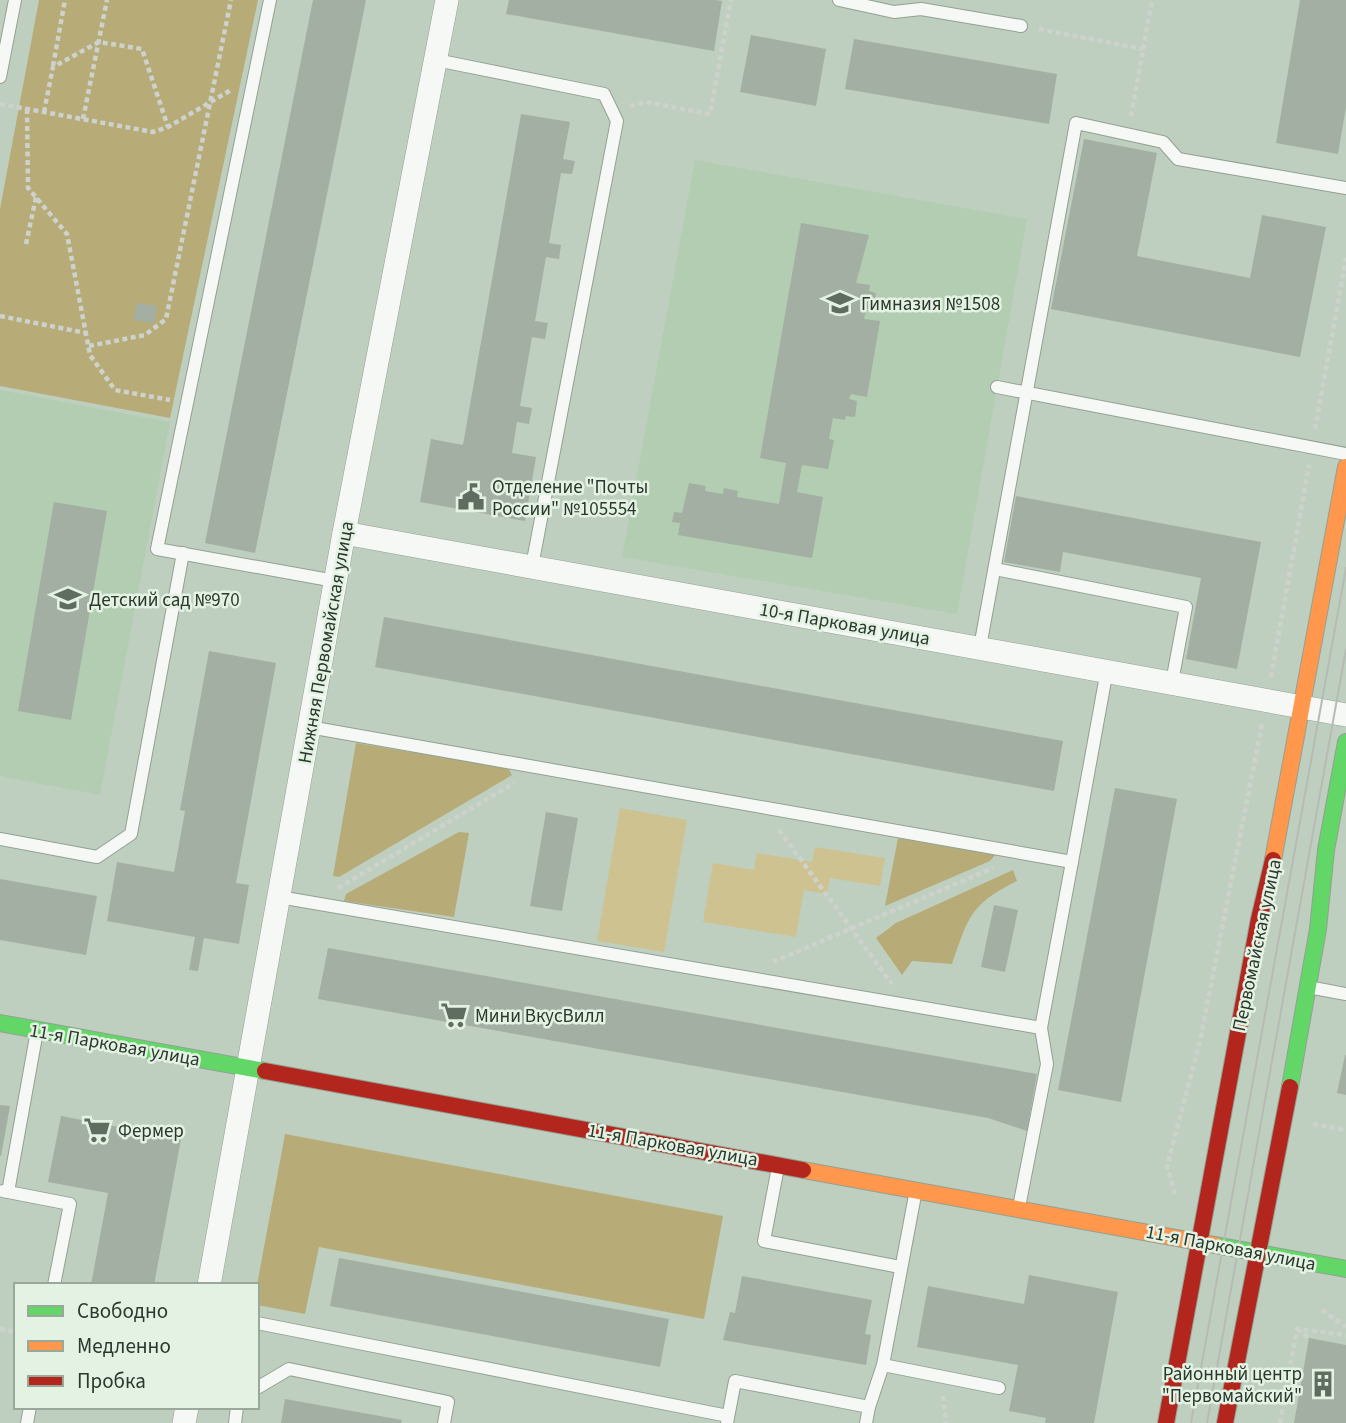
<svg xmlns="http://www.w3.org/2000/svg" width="1346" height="1423" viewBox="0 0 1346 1423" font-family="'Source Sans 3',sans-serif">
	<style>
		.built { fill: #b2cdb2 }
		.green { fill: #cec291 }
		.forest { fill: #b7ab78 }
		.building { fill: #a2afa2 }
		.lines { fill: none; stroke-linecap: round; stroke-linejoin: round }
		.lane-casing { stroke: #93a093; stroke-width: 14 }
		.street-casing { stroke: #93a093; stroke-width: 24 }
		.fast-casing { stroke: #93a093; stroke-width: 18 }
		.slow-casing { stroke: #93a093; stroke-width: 18 }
		.jam-casing { stroke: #93a093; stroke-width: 18 }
		.path { stroke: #cdd2cd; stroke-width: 4.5; stroke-dasharray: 5 3.5; stroke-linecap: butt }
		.lane { stroke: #f5f8f5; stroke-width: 12 }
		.street { stroke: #f5f8f5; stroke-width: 23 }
		.fast { stroke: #63d668; stroke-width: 16 }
		.slow { stroke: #ff974d; stroke-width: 16 }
		.jam { stroke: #b3261e; stroke-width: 16 }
		.tram { stroke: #b6bbb6; stroke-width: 2 }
		.labels { text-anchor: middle; stroke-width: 5; stroke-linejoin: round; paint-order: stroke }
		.poi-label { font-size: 19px; fill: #2c382d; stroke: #e3f2e3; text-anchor: start }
		.street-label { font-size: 19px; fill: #2c382d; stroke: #e3f2e3 }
	</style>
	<rect width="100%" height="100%" fill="#bfcfbf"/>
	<g class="built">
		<polygon points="695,160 1027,219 957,614 622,557"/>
		<polygon points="0,390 170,422 100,795 0,776"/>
	</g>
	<g class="green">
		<polygon points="620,808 687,820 664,952 597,941"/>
		<polygon points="815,847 885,858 880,886 830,878 827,894 804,890 796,937 703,922 713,863 754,870 757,853 812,862"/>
	</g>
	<g class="forest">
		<polygon points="39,0 258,0 170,418 0,386 0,209"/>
		<polygon points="356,743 508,768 512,775 339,877 333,876"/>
		<polygon points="459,832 469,833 454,917 344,901 346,894"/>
		<polygon points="898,838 995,855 990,861 885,906"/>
		<path d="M1013,870L1017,881C969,905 969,917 952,964L912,961L902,975L876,938L896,923Z"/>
		<polygon points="285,1134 723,1216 704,1319 319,1247 305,1314 257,1305 257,1285"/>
	</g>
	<g class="building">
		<polygon points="313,0 366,0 255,553 205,543"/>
		<polygon points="509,0 715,0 722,1 714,51 506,14"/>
		<polygon points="1300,0 1346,0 1346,107 1338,154 1276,143"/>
		<polygon points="751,35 826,49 816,106 740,92"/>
		<polygon points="854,39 1057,74 1049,124 845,89"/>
		<polygon points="521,114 570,122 563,159 575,161 572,174 561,173 549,243 561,245 559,259 546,257 535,321 548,323 545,339 532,337 520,406 532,408 529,424 517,422 512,453 536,457 525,521 420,502 431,439 463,445"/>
		<polygon points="1084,139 1157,153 1137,256 1250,278 1262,215 1326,227 1300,357 1051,309"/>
		<polygon points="801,223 869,235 856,283 870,285 869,291 876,293 873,310 866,309 864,319 880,321 867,397 851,394 849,399 857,401 855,417 846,416 845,420 833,418 829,439 834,440 828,469 802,465 797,492 823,497 812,558 678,535 680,523 672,522 674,512 682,513 689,483 706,486 705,491 723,494 724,488 738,491 737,497 779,504 786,463 760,458"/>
		<polygon points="137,303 157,306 154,323 134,320"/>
		<polygon points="1016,496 1261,542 1237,669 1186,659 1201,578 1063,552 1060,572 1004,562"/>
		<polygon points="54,502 107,511 71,720 18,711"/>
		<polygon points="384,617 1063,741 1054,791 375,667"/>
		<polygon points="209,651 276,663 236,883 249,885 239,944 204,938 198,971 189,970 195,937 107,921 117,862 174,872 185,811 180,810"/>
		<polygon points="1115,788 1177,799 1121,1102 1058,1090"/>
		<polygon points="546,812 578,818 562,911 530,906"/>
		<polygon points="0,879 97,896 86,955 0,940"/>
		<polygon points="994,905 1018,910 1005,972 981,967"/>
		<polygon points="328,948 1037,1074 1027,1131 988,1118 318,999"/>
		<polygon points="1345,1055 1346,1056 1346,1095 1337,1093"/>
		<polygon points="0,1105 10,1106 1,1156 0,1156"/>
		<polygon points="61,1116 181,1139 154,1285 91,1285 108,1193 48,1182"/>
		<polygon points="339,1258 669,1319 660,1367 330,1306"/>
		<polygon points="1029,1275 1118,1292 1094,1423 1045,1423 1046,1418 1009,1411 1018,1365 917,1347 928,1286 1024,1304"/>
		<polygon points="742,1276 872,1300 865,1334 871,1335 866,1365 723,1340 730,1312 735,1313"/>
		<polygon points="1309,1338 1346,1345 1346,1423 1294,1423"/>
		<polygon points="285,1399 402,1420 401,1423 281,1423"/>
	</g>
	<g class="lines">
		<g class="lane-casing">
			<g id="lane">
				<polyline points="270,0 157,549 335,581"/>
				<polyline points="839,0 894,12 921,9 1021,26"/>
				<polyline points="436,60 604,94 617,121 532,566"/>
				<polyline points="0,77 15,0"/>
				<polyline points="997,387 1346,454"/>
				<polyline points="995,569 1186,607 1172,682"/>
				<polyline points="980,647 1076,123 1163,142 1178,159 1346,188"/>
				<polyline points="309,727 1072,862 1041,1028"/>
				<polyline points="0,839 97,857 131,834 183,553"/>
				<polyline points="1072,862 1107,670"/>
				<polyline points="279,897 1041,1028 1047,1064 1019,1207"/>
				<polyline points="1308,987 1346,994"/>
				<polyline points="778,1167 764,1241 900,1267"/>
				<polyline points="3,1191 70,1204 54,1285"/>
				<polyline points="8,1192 37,1031"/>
				<polyline points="257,1323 728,1416"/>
				<polyline points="883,1365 999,1388"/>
				<polyline points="257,1388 289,1369 448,1402 444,1423"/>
				<polyline points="27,1423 30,1407"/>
				<polyline points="235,1423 237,1407"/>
				<polyline points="727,1423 735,1381 869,1407 883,1365 916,1190"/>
				<polyline points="866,1423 869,1407"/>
			</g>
		</g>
		<g class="street-casing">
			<g id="street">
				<polyline points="344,533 1346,715"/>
				<polyline points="209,1285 344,533 447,0"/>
				<polyline points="184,1423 187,1407"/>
			</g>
		</g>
		<g class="fast-casing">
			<g id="fast">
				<polyline points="0,1023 265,1071"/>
				<polyline points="1290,1087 1318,929 1326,850 1346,742"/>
				<polyline points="1215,1245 1346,1269"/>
			</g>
		</g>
		<g class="slow-casing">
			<g id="slow">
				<polyline points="1273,860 1346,467"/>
				<polyline points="803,1170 1215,1245"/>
			</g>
		</g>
		<g class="jam-casing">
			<g id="jam">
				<polyline points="265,1071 803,1170"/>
				<polyline points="1166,1423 1259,919 1273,860"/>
				<polyline points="1225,1423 1290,1087"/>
			</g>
		</g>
		<g class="path">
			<polyline points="1039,29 1143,49"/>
			<polyline points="53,66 65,0"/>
			<polyline points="0,104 153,132 168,127 231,90"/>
			<polyline points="630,106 646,102 710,114 731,0"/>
			<polyline points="27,109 28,188 67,234 90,355 115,390 170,400"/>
			<polyline points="44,112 53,67 99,42 142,49 168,127"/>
			<polyline points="1131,116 1152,0"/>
			<polyline points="83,119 107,0"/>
			<polyline points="26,244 36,197"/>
			<polyline points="0,316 86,333"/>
			<polyline points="89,346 145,335 166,319 231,0"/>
			<polyline points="1315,429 1346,258"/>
			<polyline points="1271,677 1309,465"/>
			<polyline points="779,830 892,984"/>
			<polyline points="338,888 514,783"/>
			<polyline points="773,962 993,868"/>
			<polyline points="1313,1124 1346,1130"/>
			<polyline points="1175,1194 1167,1167 1200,1041 1262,724"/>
			<polyline points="1322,1310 1346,1327"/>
			<polyline points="0,1329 16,1332"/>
			<polyline points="1297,1329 1309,1338"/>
			<polyline points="943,1396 946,1423"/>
			<polyline points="1280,1423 1297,1329 1346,1335"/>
		</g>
		<use href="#lane" class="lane"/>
		<use href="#street" class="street"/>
		<use href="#fast" class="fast"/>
		<use href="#slow" class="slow"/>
		<use href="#jam" class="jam"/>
		<g class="tram">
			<polyline points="1191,1423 1346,568"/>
			<polyline points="1207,1423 1346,649"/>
		</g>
	</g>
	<defs>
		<g id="school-bare" transform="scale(2.1)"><path d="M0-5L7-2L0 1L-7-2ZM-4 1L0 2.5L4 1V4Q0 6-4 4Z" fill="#5f6d60" stroke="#e3f2e3" stroke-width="2.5" paint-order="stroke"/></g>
		<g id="civic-bare" transform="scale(2.1)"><path d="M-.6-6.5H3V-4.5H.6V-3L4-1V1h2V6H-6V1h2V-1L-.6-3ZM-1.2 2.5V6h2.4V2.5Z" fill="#5f6d60" stroke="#e3f2e3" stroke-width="2.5" paint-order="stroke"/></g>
		<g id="supermarket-bare" transform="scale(2.1)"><path d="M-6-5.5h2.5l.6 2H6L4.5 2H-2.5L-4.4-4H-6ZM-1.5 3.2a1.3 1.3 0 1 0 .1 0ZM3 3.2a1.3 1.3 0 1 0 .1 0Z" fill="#5f6d60" stroke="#e3f2e3" stroke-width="2.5" paint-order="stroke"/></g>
		<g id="building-bare" transform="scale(2.1)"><path d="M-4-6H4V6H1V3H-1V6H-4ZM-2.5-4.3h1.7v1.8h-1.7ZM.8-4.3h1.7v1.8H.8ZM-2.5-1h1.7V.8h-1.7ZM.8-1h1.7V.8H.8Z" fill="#5f6d60" stroke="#e3f2e3" stroke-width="2.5" paint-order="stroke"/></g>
	</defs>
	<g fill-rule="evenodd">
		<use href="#school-bare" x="840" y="303"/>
		<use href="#civic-bare" x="471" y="497"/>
		<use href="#school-bare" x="68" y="599"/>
		<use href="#supermarket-bare" x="454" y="1015"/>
		<use href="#supermarket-bare" x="97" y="1130"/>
		<use href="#building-bare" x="1323" y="1384"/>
	</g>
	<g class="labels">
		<g class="poi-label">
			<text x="861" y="310">Гимназия №1508</text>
			<text x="492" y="493">Отделение "Почты<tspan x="492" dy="22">России" №105554</tspan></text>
			<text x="89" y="606">Детский сад №970</text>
			<text x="475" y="1022">Мини ВкусВилл</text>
			<text x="118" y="1137">Фермер</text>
			<text x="1302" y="1380" text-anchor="end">Районный центр<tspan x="1302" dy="22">"Первомайский"</tspan></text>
		</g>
		<g class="street-label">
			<text transform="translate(845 623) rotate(10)" y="7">10-я Парковая улица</text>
			<text transform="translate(325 642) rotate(-80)" y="7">Нижняя Первомайская улица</text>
			<text transform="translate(1256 945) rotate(-78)" y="7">Первомайская улица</text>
			<text transform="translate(115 1044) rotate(10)" y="7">11-я Парковая улица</text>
			<text transform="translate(673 1144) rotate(10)" y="7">11-я Парковая улица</text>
			<text transform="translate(1231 1247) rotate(11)" y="7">11-я Парковая улица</text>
		</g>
	</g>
	<rect x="14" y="1283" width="245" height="126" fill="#e3f2e3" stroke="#9aa89a" stroke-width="2"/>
	<rect x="28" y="1306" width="35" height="10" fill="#63d668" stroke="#9aa89a" stroke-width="2"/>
	<text x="77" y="1318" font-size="21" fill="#2c382d">Свободно</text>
	<rect x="28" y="1341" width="35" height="10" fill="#ff974d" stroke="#9aa89a" stroke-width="2"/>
	<text x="77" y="1353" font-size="21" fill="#2c382d">Медленно</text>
	<rect x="28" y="1376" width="35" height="10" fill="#b3261e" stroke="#9aa89a" stroke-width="2"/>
	<text x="77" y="1388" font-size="21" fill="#2c382d">Пробка</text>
</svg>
